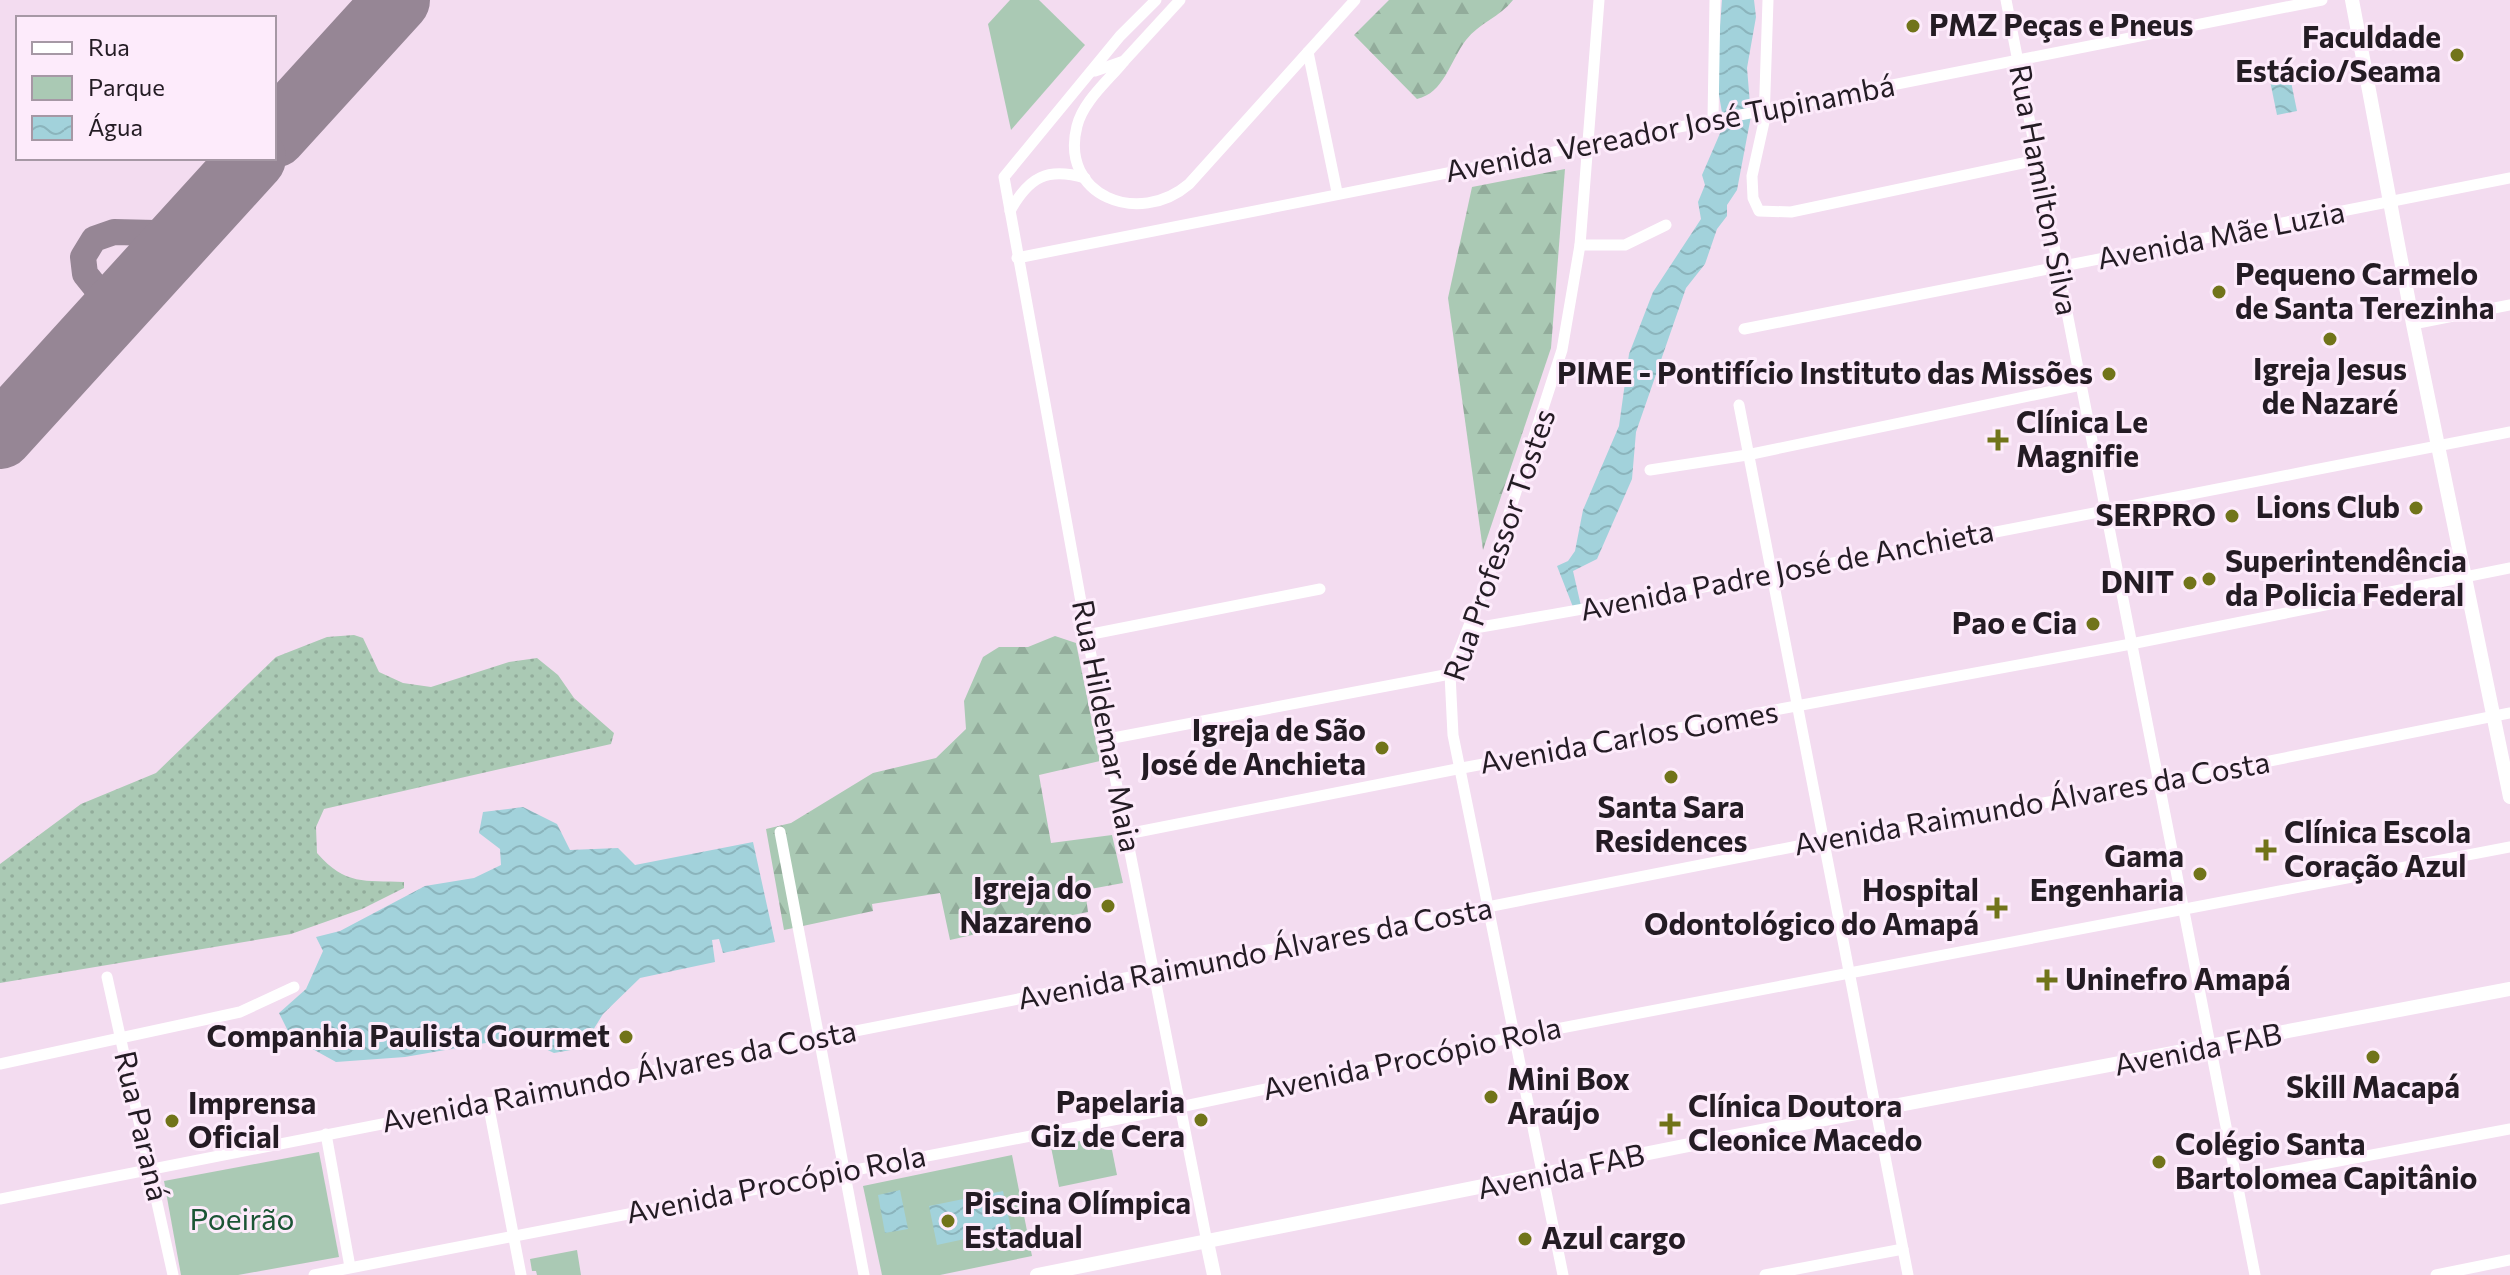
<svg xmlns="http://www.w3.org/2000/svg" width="2510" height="1275" viewBox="0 0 2510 1275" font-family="Commissioner,sans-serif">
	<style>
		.grass { fill: url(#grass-dots) }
		.forest { fill: url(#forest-firs) }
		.park { fill: #aac9b4 }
		.water { fill: url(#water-waves) }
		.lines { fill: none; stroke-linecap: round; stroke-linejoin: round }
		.taxiway { stroke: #968695; stroke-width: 26 }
		.runway { stroke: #968695; stroke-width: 66 }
		.minor { stroke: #fff; stroke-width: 11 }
		.major { stroke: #fff; stroke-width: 14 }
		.poi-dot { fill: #71741a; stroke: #fdebfb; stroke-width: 3 }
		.labels { text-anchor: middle; stroke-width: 6; stroke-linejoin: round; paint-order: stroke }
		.poi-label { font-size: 30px; font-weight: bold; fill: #241c24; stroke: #fdebfb; text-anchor: start }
		.street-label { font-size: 30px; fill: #241c24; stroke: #fdebfb }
		.park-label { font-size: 30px; fill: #1b5535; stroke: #fdebfb }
	</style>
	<defs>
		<pattern id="grass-dots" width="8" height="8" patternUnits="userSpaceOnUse" patternTransform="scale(2)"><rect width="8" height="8" fill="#aac9b4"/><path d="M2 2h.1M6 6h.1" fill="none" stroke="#92ac9b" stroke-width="1.8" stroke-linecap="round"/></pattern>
		<pattern id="forest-firs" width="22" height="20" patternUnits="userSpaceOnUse" patternTransform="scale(2)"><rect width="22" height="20" fill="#aac9b4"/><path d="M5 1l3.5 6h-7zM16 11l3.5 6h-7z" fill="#92ac9b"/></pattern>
		<pattern id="water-waves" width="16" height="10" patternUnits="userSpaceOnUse" patternTransform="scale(2)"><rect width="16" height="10" fill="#a2d2db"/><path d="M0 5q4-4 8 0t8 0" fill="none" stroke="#8bb4bc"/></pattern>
	</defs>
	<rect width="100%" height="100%" fill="#f3dcf0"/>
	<path class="grass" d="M354,635L363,638L379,672L403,683L431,687L509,662L537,658L558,675L574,698L614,733L611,744L324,809L316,827L317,853C346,886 364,880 404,882V888L362,909L291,934L0,983V864L81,804L156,773L276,657L327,637Z"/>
	<g class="forest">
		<path d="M1389,0H1513C1500,17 1479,23 1466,40C1450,61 1444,93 1417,99L1354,35Z"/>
		<polygon points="1565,169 1551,348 1483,550 1448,298 1472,187"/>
		<polygon points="1055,636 1076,643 1100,761 1039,775 1051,843 1112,835 1123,883 1085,890 1088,912 1027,924 1023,913 992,918 994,930 950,940 940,893 872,904 873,911 784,930 766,829 791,823 873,773 936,758 966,729 964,701 983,657 999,647 1028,647"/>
	</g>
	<g class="park">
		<polygon points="1010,0 1039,0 1085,45 1011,130 988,24"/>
		<polygon points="1109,1135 1117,1175 1059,1187 1051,1147"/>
		<polygon points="319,1152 339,1257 238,1275 181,1275 164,1181"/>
		<polygon points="1012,1155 1032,1256 940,1275 882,1275 863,1186"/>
		<polygon points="577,1250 581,1275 537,1275 536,1271 532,1271 530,1259"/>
	</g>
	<g class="water">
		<polygon points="1722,0 1754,0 1756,17 1747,68 1751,116 1737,190 1727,205 1727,216 1717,229 1705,264 1686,288 1636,432 1632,479 1597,559 1573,571 1581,606 1573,607 1557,566 1568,561 1575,551 1583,510 1619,426 1629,354 1653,292 1701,219 1698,202 1705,185 1702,175 1724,124 1716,78"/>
		<polygon points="2289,72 2297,111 2277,115 2269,76"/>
		<polygon points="523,807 557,824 570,850 618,848 635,865 753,842 775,942 723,953 719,939 712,940 715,962 640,978 603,1014 582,1048 554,1053 520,1037 405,1057 336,1062 291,1037 279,1013 306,989 323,951 316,937 340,931 425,886 474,878 501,865 500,849 479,833 483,812"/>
		<polygon points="900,1190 908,1229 885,1233 878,1195"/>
		<polygon points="1003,1191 1011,1229 937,1245 929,1206"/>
	</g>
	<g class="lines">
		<polyline class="taxiway" points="114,310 85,274 83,257 94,239 114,232 156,233 202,214"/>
		<g class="runway">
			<polyline points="274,135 397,0"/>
			<polyline points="0,436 253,158"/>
		</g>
		<g class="minor">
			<polyline points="1156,0 1120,36 1004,177 1087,635 1207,1242"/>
			<polyline points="1768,0 1764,122 1752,176 1753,198 1759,211 1791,212 2037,160"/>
			<polyline points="2006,0 2255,1275"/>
			<path d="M1124,61C1109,80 1083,101 1077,126C1059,196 1139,227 1189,184L1308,52"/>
			<polyline points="1095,71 1124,61 1180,0"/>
			<polyline points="1713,119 1715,0"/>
			<polyline points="1337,192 1308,52 1355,0"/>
			<path d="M1010,211C1029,177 1047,167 1085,178"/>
			<polyline points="1580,245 1625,245 1666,225"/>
			<polyline points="1017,258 2322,0"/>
			<polyline points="2413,324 2510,305"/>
			<polyline points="1744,329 2510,178"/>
			<polyline points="1739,405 1908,1275"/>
			<polyline points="1650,470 1747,455 2081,385"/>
			<path d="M1469,629C1817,569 2163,499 2510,432"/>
			<polyline points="1087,635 1320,589"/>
			<polyline points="1108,739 1450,674"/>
			<polyline points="780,832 864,1275"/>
			<polyline points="1127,834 1462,768 2131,644 2510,568"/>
			<polyline points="107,977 173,1275"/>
			<polyline points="0,1064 240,1012 294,987"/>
			<polyline points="488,1103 521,1275"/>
			<polyline points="326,1134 350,1267"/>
			<polyline points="2238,1180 2510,1129"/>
			<polyline points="0,1199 1823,841 2159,783 2510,713"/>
			<polyline points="314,1275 1180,1107 1514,1037 2510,847"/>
			<polyline points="1563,1275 1453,735 1450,674 1490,572 1562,350 1580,245 1599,0"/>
			<polyline points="1765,1275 1903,1249"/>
			<polyline points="2436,1275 2510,1260"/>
		</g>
		<g class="major">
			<polyline points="2352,0 2413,324 2510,797"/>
			<polyline points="1207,1242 1214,1275"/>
			<polyline points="1037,1275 1714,1140 2510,989"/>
		</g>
	</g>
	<g class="poi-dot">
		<circle cx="1913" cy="26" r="8"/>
		<circle cx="2457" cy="55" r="8"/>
		<circle cx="2219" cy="292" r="8"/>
		<circle cx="2330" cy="339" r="8"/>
		<circle cx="2109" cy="374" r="8"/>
		<path d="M1994 428h8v8h8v8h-8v8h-8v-8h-8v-8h8z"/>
		<circle cx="2416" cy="508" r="8"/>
		<circle cx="2232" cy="516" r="8"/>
		<circle cx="2209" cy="579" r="8"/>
		<circle cx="2190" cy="583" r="8"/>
		<circle cx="2093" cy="624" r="8"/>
		<circle cx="1382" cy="748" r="8"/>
		<circle cx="1671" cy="777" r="8"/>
		<path d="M2262 838h8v8h8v8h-8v8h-8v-8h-8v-8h8z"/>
		<circle cx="2200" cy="874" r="8"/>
		<circle cx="1108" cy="906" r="8"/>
		<path d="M1993 896h8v8h8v8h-8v8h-8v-8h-8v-8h8z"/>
		<path d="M2043 968h8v8h8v8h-8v8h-8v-8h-8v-8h8z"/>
		<circle cx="626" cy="1037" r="8"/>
		<circle cx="2373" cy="1057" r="8"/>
		<circle cx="1491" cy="1097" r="8"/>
		<circle cx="1201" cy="1120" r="8"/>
		<circle cx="172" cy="1121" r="8"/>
		<path d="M1666 1112h8v8h8v8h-8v8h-8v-8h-8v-8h8z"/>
		<circle cx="2159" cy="1162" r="8"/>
		<circle cx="948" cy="1221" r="8"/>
		<circle cx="1525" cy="1239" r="8"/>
	</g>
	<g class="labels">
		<g class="poi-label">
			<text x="1929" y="36">PMZ Peças e Pneus</text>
			<text x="2441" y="48" text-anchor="end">Faculdade<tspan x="2441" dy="34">Estácio/Seama</tspan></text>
			<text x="2235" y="285">Pequeno Carmelo<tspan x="2235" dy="34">de Santa Terezinha</tspan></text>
			<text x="2330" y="380" text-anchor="middle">Igreja Jesus<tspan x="2330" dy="34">de Nazaré</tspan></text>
			<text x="2093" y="384" text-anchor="end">PIME - Pontifício Instituto das Missões</text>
			<text x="2016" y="433">Clínica Le<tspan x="2016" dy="34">Magnifie</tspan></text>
			<text x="2400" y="518" text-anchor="end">Lions Club</text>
			<text x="2216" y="526" text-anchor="end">SERPRO</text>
			<text x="2225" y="572">Superintendência<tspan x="2225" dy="34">da Policia Federal</tspan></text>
			<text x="2174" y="593" text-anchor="end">DNIT</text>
			<text x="2077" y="634" text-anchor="end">Pao e Cia</text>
			<text x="1366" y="741" text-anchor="end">Igreja de São<tspan x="1366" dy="34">José de Anchieta</tspan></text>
			<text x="1671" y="818" text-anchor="middle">Santa Sara<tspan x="1671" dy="34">Residences</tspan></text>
			<text x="2284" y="843">Clínica Escola<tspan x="2284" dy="34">Coração Azul</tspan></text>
			<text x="2184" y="867" text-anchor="end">Gama<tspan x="2184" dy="34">Engenharia</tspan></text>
			<text x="1092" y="899" text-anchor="end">Igreja do<tspan x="1092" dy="34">Nazareno</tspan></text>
			<text x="1979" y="901" text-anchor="end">Hospital<tspan x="1979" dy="34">Odontológico do Amapá</tspan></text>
			<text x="2065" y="990">Uninefro Amapá</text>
			<text x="610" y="1047" text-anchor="end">Companhia Paulista Gourmet</text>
			<text x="1507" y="1090">Mini Box<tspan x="1507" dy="34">Araújo</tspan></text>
			<text x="2373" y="1098" text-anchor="middle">Skill Macapá</text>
			<text x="1185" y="1113" text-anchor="end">Papelaria<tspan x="1185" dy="34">Giz de Cera</tspan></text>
			<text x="188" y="1114">Imprensa<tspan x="188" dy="34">Oficial</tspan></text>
			<text x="1688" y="1117">Clínica Doutora<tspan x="1688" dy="34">Cleonice Macedo</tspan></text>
			<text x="2175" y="1155">Colégio Santa<tspan x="2175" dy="34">Bartolomea Capitânio</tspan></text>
			<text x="964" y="1214">Piscina Olímpica<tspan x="964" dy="34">Estadual</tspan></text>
			<text x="1541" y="1249">Azul cargo</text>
		</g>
		<g class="street-label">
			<text transform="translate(1670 129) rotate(-11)" y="10">Avenida Vereador José Tupinambá</text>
			<text transform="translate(2043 190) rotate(79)" y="10">Rua Hamilton Silva</text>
			<text transform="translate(2221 236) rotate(-11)" y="10">Avenida Mãe Luzia</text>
			<text transform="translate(1500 545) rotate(-71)" y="10">Rua Professor Tostes</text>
			<text transform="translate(1787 571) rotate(-11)" y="10">Avenida Padre José de Anchieta</text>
			<text transform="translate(1106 726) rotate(79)" y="10">Rua Hildemar Maia</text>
			<text transform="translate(1629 738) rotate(-10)" y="10">Avenida Carlos Gomes</text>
			<text transform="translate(2032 804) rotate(-10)" y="10">Avenida Raimundo Álvares da Costa</text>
			<text transform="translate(1255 954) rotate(-11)" y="10">Avenida Raimundo Álvares da Costa</text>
			<text transform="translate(2198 1050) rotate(-11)" y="10">Avenida FAB</text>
			<text transform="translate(1412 1059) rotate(-12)" y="10">Avenida Procópio Rola</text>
			<text transform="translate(619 1077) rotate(-11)" y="10">Avenida Raimundo Álvares da Costa</text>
			<text transform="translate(141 1126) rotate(77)" y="10">Rua Paraná</text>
			<text transform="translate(1561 1172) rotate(-12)" y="10">Avenida FAB</text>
			<text transform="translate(776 1185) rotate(-11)" y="10">Avenida Procópio Rola</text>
		</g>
		<g class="park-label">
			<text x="242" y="1230">Poeirão</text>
		</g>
	</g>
	<rect x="16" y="16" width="260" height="144" fill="#fdebfb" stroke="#a698a5" stroke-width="2"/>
	<rect x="32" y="42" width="40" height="12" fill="#ffffff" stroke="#a698a5" stroke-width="2"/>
	<text x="88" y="56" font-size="24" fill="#241c24">Rua</text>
	<rect x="32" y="76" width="40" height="24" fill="#aac9b4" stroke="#a698a5" stroke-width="2"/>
	<text x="88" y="96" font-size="24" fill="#241c24">Parque</text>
	<rect x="32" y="116" width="40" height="24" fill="url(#water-waves)" stroke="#a698a5" stroke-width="2"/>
	<text x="88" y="136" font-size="24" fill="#241c24">Água</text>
</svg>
